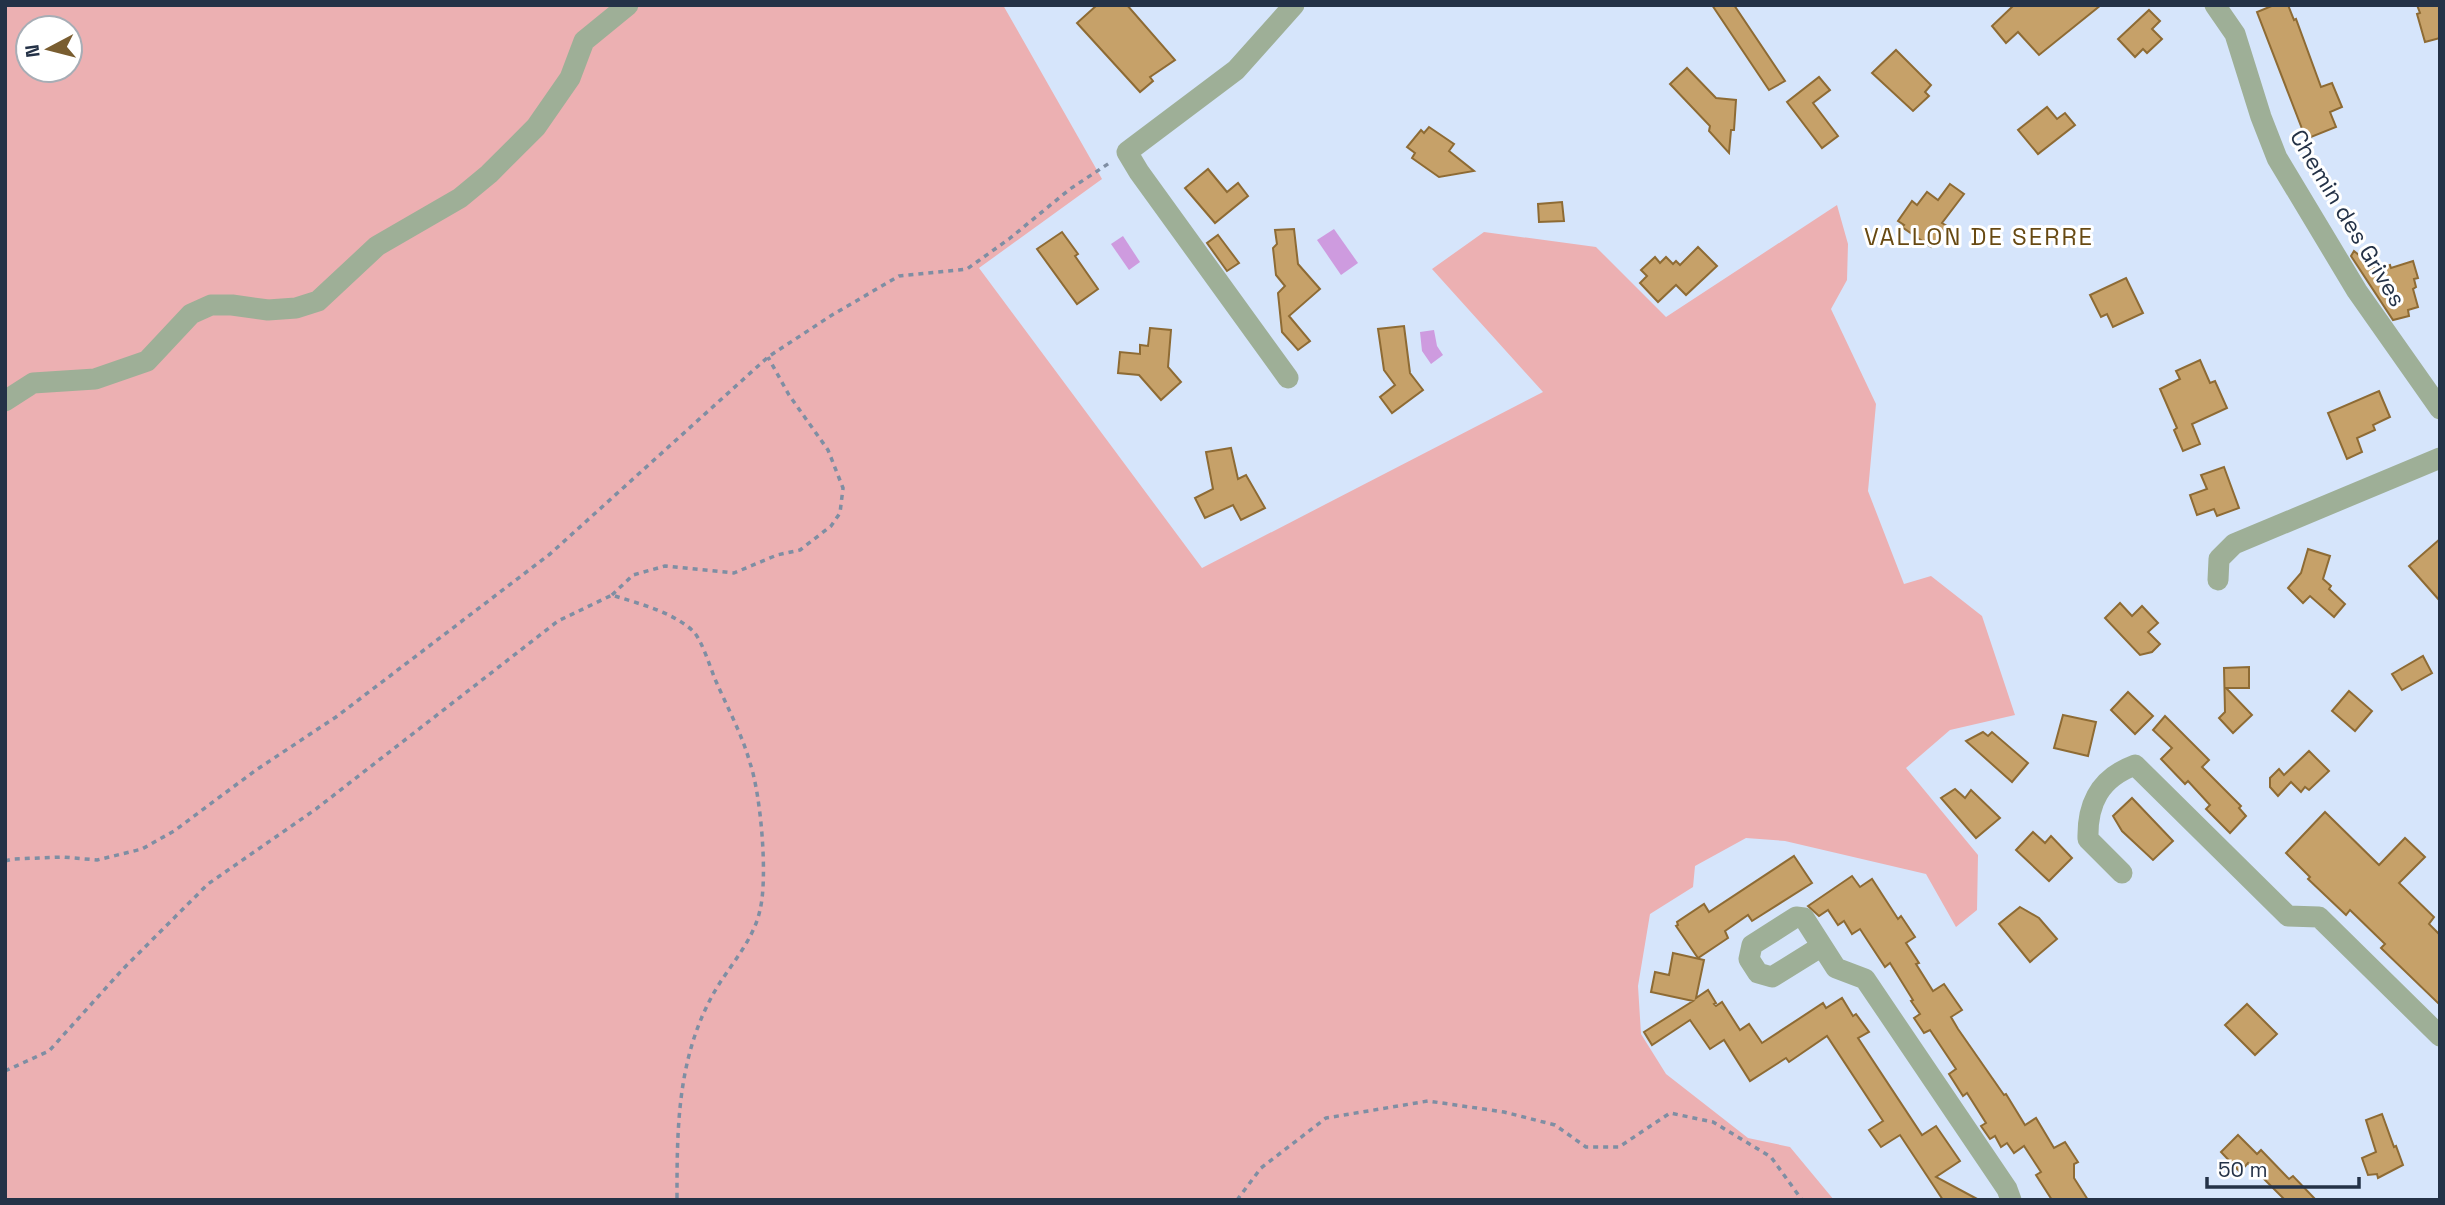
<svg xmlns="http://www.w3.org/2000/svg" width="2445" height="1205" viewBox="0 0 2445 1205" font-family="'Space Grotesk',sans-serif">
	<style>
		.green { fill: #ecb0b2; fill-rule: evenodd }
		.water { fill: #ce9bdf }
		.building { fill: #c6a169; stroke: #8e6b34; stroke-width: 2 }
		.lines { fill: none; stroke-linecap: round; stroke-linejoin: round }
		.path { stroke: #7f8ea3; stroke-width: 3.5; stroke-dasharray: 5 5; stroke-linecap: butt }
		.minor { stroke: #9eaf97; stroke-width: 21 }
		.labels { text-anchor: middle; stroke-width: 6; stroke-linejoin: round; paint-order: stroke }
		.street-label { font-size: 23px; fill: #243247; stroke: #fff }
		.neighbourhood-label { font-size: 24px; letter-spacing: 2px; fill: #674912; stroke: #fff }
	</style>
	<rect width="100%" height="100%" fill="#d6e5fb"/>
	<path class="green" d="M5,5H1003L1102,179L979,268L1202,568L1543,392L1432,269L1484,232L1596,247L1666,317L1837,205L1848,244L1847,280L1831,309L1876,404L1868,491L1904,584L1931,576L1982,616L2015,715L1950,730L1906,768L1978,855L1977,910L1956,927L1926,874L1785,841L1746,838L1695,866L1693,887L1650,914L1638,986L1641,1034L1666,1074L1748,1138L1790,1147L1834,1200H5ZM28,28H70V70H28Z"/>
	<g class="water">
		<polygon points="1334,229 1358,263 1341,275 1317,240"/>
		<polygon points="1123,236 1140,262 1129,270 1111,244"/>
		<polygon points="1434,330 1437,346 1443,355 1431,364 1422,351 1420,332"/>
	</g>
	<g class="building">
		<polygon points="1097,5 1127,5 1175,60 1150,77 1153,81 1140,92 1077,23"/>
		<polygon points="1712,5 1734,5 1785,81 1769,90"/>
		<polygon points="2014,5 2101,5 2039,55 2018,32 2006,43 1992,26"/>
		<polygon points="2274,5 2288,5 2294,20 2296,19 2321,87 2332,83 2342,107 2330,112 2336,127 2306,139 2257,12"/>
		<polygon points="2417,5 2440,5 2440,38 2425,42 2417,14 2420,13"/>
		<polygon points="2149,10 2160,21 2152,29 2162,39 2147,53 2143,49 2135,57 2118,39"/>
		<polygon points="1896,50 1931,85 1925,92 1929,96 1913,111 1872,73"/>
		<polygon points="1687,68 1716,98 1736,100 1734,130 1731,130 1729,153 1709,131 1710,126 1670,84"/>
		<polygon points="1819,77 1830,90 1813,103 1838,136 1822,148 1787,102"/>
		<polygon points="2047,107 2057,119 2065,113 2075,125 2038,154 2018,130"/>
		<polygon points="1429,127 1454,144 1449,151 1474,171 1439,177 1412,158 1415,153 1407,147 1421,130 1424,133"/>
		<polygon points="1208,169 1227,192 1238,183 1248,196 1215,223 1185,188"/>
		<polygon points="1950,184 1964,194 1942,223 1947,226 1931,247 1902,227 1904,225 1898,221 1912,201 1917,205 1927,192 1938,200"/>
		<polygon points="1562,202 1564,221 1539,222 1538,204"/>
		<polygon points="1294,229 1298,264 1320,289 1289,316 1310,341 1298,350 1282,332 1278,293 1285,286 1276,275 1273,248 1277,244 1275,230"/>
		<polygon points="1062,232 1078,254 1075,256 1098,289 1077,304 1037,249"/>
		<polygon points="1218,235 1239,263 1227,271 1207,243"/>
		<polygon points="1698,247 1717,266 1686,295 1676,285 1658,302 1640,283 1647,276 1641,270 1655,257 1660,263 1666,257 1673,264 1676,261 1680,265"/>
		<polygon points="2354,251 2376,269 2390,265 2391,268 2413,261 2418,278 2414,279 2416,287 2413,289 2418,307 2408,310 2409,316 2393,320 2351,256"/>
		<polygon points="2126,278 2143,313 2113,327 2107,314 2101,317 2090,295"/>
		<polygon points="1404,326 1410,373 1423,390 1392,413 1380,397 1395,385 1384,370 1378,329"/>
		<polygon points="1150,328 1171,330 1168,367 1181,382 1161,400 1139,375 1118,373 1120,352 1140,354 1140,345 1148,346"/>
		<polygon points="2200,360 2210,383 2215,381 2227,408 2192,424 2200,444 2183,451 2174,430 2177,428 2160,389 2180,379 2176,371"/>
		<polygon points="2379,391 2390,417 2373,425 2375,430 2357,438 2362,452 2347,459 2328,413"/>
		<polygon points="1231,448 1238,479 1246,475 1265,508 1241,520 1233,505 1205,518 1195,498 1213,489 1206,452"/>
		<polygon points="2224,467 2239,508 2217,516 2214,509 2197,515 2190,495 2207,489 2201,475"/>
		<polygon points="2440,539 2440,601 2409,566"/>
		<polygon points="2308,549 2330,556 2323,579 2331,586 2329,589 2345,604 2334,617 2310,596 2303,603 2288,588 2301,573"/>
		<polygon points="2120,603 2132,616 2142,606 2158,623 2148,632 2160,644 2152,652 2140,655 2105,618"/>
		<polygon points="2423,656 2432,673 2402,690 2392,674"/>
		<polygon points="2249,667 2249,688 2226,688 2252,715 2233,733 2219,718 2225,712 2224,668"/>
		<polygon points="2349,691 2372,711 2355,731 2332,711"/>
		<polygon points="2128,692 2153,716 2135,734 2111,710"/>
		<polygon points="2063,715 2096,722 2088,756 2054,748"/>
		<polygon points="2165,716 2209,760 2202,767 2241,806 2239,808 2246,816 2230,833 2206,809 2210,805 2188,781 2185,784 2161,759 2172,748 2153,730"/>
		<polygon points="1983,732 1988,736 1992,732 2028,763 2012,782 1966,741"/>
		<polygon points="2309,751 2329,771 2309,790 2305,787 2301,792 2291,782 2278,796 2270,787 2270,778 2279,769 2284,775"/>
		<polygon points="1955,789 1965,798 1971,790 2000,818 1976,838 1941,798"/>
		<polygon points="2132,798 2173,841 2153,860 2122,831 2113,816"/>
		<polygon points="2325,812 2379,865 2405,838 2425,857 2399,883 2434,917 2429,924 2440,935 2440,1005 2381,948 2385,944 2350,910 2346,915 2308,879 2310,877 2286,853"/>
		<polygon points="2033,832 2045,843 2051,836 2072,858 2049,881 2016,850"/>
		<polygon points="1794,856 1812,883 1752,921 1748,915 1725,931 1728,938 1698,958 1676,926 1678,925 1677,922 1704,904 1709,912"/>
		<polygon points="1852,876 1860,887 1872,879 1898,919 1901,916 1915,937 1906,943 1919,963 1916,964 1933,991 1944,984 1962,1010 1951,1017 1958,1029 2004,1095 2006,1094 2025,1125 2036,1118 2054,1148 2065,1142 2078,1162 2074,1164 2074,1178 2088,1200 2052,1200 2036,1175 2041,1172 2024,1146 2014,1153 2007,1143 2001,1147 1995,1136 1990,1139 1981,1126 1986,1123 1967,1093 1963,1096 1949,1074 1956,1069 1930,1030 1924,1033 1914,1018 1920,1014 1911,1001 1913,1000 1890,963 1885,967 1860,929 1852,934 1844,921 1838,925 1828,910 1819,916 1808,906"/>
		<polygon points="2020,907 2039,918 2057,939 2030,962 1999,924"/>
		<polygon points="1673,953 1704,960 1696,998 1708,990 1716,1003 1714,1004 1716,1006 1722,1002 1740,1030 1749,1024 1762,1043 1823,1003 1826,1008 1842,998 1853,1016 1856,1014 1869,1032 1858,1038 1922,1135 1936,1126 1960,1161 1936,1177 1979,1200 1943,1200 1900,1135 1881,1147 1869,1130 1883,1121 1827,1036 1789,1062 1786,1058 1750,1081 1724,1040 1710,1049 1690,1020 1652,1045 1644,1032 1693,1001 1651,992 1655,972 1669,975"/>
		<polygon points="2247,1004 2277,1034 2255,1055 2225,1025"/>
		<polygon points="2382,1114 2394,1147 2396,1146 2403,1165 2378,1178 2377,1174 2368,1175 2362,1158 2376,1152 2366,1120"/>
		<polygon points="2238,1135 2257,1154 2261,1150 2289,1179 2293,1176 2316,1200 2285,1200 2248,1163 2240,1172 2221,1152"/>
	</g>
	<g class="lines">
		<g class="path">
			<polyline points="612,595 633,575 665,566 734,573 777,555 800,550 831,526 840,513 843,488 828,450 789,395 768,357"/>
			<polyline points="5,861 13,859 63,857 97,860 142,849 174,831 256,770 336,717 550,554 768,357 832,315 899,276 967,269 1009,239 1070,189 1111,162"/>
			<path d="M5,1071L49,1051L123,969L208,884L316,809L558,621L612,595C639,604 671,611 693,631C702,640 710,667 715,679C727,707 742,734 750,763C761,795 768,878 760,910C753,943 726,969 711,998C677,1062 677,1130 677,1200"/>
			<polyline points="1237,1200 1261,1168 1326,1118 1428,1101 1504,1112 1555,1125 1586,1147 1619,1147 1670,1113 1713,1122 1771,1157 1802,1200"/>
		</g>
		<g class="minor">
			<polyline points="2215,5 2235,34 2261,117 2277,158 2357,291 2440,409"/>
			<polyline points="1288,378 1139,172 1127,152 1236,70 1294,5"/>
			<polyline points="5,401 33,383 95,379 147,361 191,314 211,305 232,305 268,310 296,308 318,301 377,246 460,198 489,174 536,127 570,78 584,41 628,5"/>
			<polyline points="2218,580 2219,559 2234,544 2440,458"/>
			<path d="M2122,873L2088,839C2087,803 2100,778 2135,765L2288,916L2319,917L2440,1036"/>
			<polyline points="1822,946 1772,977 1758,973 1749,959 1752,945 1796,917 1804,918 1836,968 1865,979 2007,1189 2011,1200"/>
		</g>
	</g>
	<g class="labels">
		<g class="street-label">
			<text transform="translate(2348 218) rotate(59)" y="8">Chemin des Grives</text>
		</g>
		<g class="neighbourhood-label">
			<text x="1979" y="245">VALLON DE SERRE</text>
		</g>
	</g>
	<rect width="2445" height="1205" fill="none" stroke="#243247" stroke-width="14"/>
	<g transform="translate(49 49) rotate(263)"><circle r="33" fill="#ffffff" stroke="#a7adb5" stroke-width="2"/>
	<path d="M0-5L12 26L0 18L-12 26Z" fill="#795d30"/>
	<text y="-10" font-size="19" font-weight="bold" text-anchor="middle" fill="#243247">N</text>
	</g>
	<path d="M2207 1177v10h152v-10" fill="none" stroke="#243247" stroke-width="3.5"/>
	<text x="2218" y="1177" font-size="21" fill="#243247" stroke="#ffffff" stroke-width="5" paint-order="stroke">50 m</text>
</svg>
